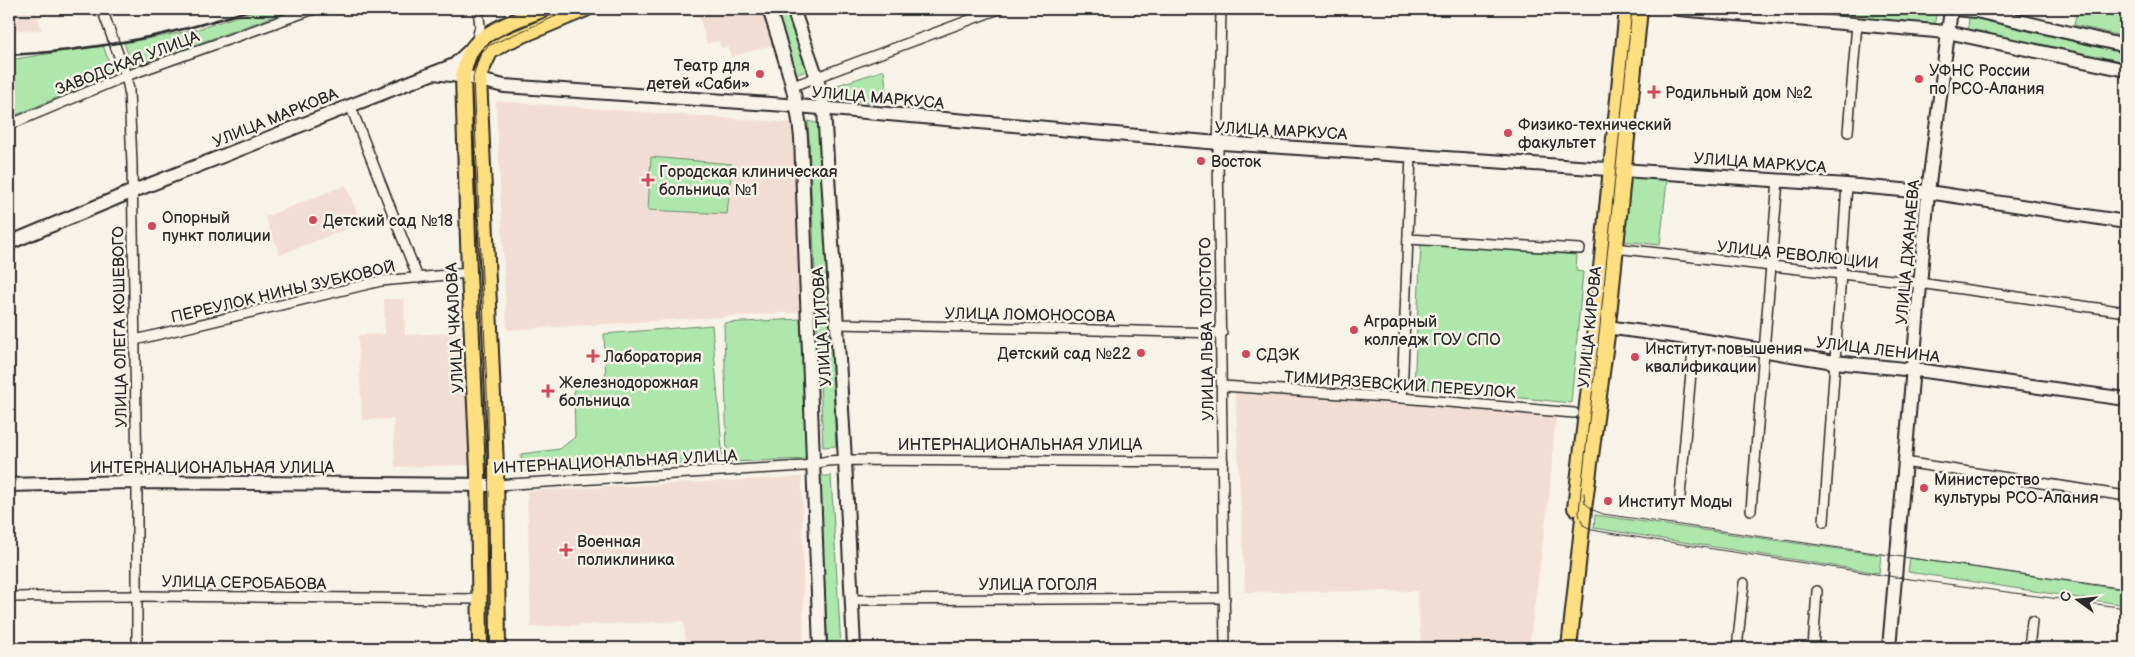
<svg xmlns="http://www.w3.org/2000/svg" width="2135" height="657" viewBox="0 0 2135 657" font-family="'Balsamiq Sans',sans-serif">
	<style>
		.built { fill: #f2ddd4 }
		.green { fill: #ade7ac; stroke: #6c896c }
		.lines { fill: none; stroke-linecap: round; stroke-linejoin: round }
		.street-casing { stroke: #2b2b2b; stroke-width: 12 }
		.secondary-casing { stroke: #2b2b2b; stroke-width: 16 }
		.primary-casing { stroke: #2b2b2b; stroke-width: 18 }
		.street { stroke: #f7f3e8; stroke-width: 9 }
		.secondary { stroke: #f7f3e8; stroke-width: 12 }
		.primary { stroke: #fedf80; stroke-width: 14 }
		.tram { stroke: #2b2b2b; stroke-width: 1 }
		.rail { stroke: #2b2b2b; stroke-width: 2.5 }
		.poi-dot { fill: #d1495b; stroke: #f7f3e8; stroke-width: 2 }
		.labels { text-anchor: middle; stroke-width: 5; stroke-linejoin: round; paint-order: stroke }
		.street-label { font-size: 16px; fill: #2b2b2b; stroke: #f7f3e8 }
		.poi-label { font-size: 16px; fill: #2b2b2b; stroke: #f7f3e8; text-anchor: start }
	</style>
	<rect width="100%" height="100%" fill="#f7f3e8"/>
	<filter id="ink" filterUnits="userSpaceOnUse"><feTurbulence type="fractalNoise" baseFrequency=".02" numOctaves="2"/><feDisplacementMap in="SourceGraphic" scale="10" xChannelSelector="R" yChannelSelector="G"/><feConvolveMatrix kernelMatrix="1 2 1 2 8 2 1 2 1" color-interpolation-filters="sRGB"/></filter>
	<g filter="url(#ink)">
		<g class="built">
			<polygon points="9,9 35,9 42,30 9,30"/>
			<polygon points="720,9 765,9 776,44 731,57 728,46 721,48 719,41 707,44 699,15"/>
			<polygon points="496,101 792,123 802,312 507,330"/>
			<polygon points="346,185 361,223 280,255 265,217"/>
			<polygon points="384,299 404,299 405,335 467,332 472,465 395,467 393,419 362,420 358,335 385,334"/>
			<polygon points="1235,392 1324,397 1556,415 1549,496 1529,648 1421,648 1417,591 1245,592"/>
			<polygon points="802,477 804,648 686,648 684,621 531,627 527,491"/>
		</g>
		<g class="green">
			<polygon points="260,9 294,9 133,67 124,43 195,30"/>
			<polygon points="774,9 789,9 809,70 795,75"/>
			<polygon points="1723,9 1889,9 1936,12 1935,24"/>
			<polygon points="2077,9 2126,9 2126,37 2074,25"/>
			<polygon points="1969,16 2126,50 2126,66 1968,32"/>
			<polygon points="103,45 113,74 9,118 9,60"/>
			<polygon points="884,70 888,103 837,100 835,86"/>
			<polygon points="808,121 820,124 821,138 836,446 823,447"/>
			<polygon points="651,157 732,164 727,214 648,210"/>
			<polygon points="1630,176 1667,180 1660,245 1624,241"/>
			<polygon points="1421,244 1577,255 1576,271 1583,272 1571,403 1414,387"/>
			<polygon points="800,319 808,459 727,462 724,323"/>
			<polygon points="712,325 723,461 521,471 521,454 560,449 575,437 574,385 606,383 604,334"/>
			<polygon points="819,476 831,476 841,648 828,648"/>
			<polygon points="1595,515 1881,555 1879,573 1594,528"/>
			<polygon points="1910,558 2126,590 2126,605 1908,572"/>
		</g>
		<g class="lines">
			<g class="street-casing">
				<g id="street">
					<polyline points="102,9 126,76 129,90 132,165 137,482 137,648"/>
					<polyline points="1221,9 1218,153 1225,648"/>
					<polyline points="476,43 480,26 478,9"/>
					<polyline points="793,86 999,9"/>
					<polyline points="350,105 418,278"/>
					<polyline points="9,125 126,76 314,9"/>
					<polyline points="1848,132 1857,24"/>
					<polyline points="1408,239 1580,249"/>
					<polyline points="1615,248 1919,283 2126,312"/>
					<polyline points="837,324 1222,333"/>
					<polyline points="135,340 381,281 469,273"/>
					<polyline points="1223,386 1402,398 1574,413"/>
					<polyline points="1402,398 1411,154"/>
					<polyline points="1904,462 2126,496"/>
					<polyline points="496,485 804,466 827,461 845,460 1223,462"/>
					<polyline points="1680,496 1694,339"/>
					<polyline points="1751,510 1778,180"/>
					<polyline points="1824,522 1847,185"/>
					<polyline points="9,597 136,596 479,599"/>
					<polyline points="852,600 1225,598"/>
					<polyline points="1737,648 1744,583"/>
					<polyline points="1813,648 1817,591"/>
					<polyline points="2029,648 2032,621"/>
				</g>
			</g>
			<g class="secondary-casing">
				<g id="secondary">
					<path d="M769,9C783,53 797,92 801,138L820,648"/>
					<polyline points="793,9 817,78 824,109 845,460 854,648"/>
					<polyline points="1678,9 1947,32 2126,70"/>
					<polyline points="1956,9 1976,11 2126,46"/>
					<polyline points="434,73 468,77 504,86 786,105 1207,142 1847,185 1935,193 2126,222"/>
					<polyline points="9,243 131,192 454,65 472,48"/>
					<polyline points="1599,326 1694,339 1834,362 1925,371 2126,399"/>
					<polyline points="9,485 128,482 496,485"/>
					<polyline points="1889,648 1928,192 1951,9"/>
				</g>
			</g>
			<g class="primary-casing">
				<g id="primary">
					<polyline points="1575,508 1589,387 1627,9"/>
					<path d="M480,648L478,471L469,273L463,76C465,66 468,52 476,44C491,28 524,17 545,9"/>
					<polyline points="498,648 496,466 479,76 490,52 504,43 586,9"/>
					<polyline points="1569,648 1584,509 1607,335 1640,9"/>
				</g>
			</g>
			<use href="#street" class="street"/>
			<use href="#secondary" class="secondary"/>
			<use href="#primary" class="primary"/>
			<g class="tram">
				<polyline points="1632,9 1600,326 1581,490 1579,514 1583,525 1593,530 1603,532 1895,577 2126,608"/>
				<polyline points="1584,493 1585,503 1593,510 1603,514 2126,589"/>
				<polyline points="490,648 488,412 473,77 480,54 488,46 572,9"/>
			</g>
			<path class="rail" d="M9,55C92,51 174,35 253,9"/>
		</g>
	</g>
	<g class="poi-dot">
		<circle cx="760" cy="74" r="5"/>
		<circle cx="1919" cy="79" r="5"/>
		<path d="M1651.5 84.5h5v5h5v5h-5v5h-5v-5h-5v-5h5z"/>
		<circle cx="1508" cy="133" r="5"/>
		<circle cx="1201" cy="161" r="5"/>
		<path d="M645.5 172.5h5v5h5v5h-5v5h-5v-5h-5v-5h5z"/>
		<circle cx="313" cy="220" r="5"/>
		<circle cx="152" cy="226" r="5"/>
		<circle cx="1354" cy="330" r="5"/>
		<circle cx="1141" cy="353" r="5"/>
		<circle cx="1246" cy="354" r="5"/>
		<path d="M590.5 348.5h5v5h5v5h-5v5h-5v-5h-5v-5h5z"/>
		<circle cx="1635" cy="357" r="5"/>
		<path d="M545.5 383.5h5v5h5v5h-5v5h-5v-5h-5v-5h5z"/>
		<circle cx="1924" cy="488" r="5"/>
		<circle cx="1608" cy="501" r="5"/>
		<path d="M563.5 542.5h5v5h5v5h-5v5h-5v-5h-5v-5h5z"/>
	</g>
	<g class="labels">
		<g class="street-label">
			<text transform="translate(127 62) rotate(-21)" y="6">ЗАВОДСКАЯ УЛИЦА</text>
			<text transform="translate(878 97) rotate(5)" y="6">УЛИЦА МАРКУСА</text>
			<text transform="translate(275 117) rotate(-22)" y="6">УЛИЦА МАРКОВА</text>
			<text transform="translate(1281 130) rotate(3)" y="6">УЛИЦА МАРКУСА</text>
			<text transform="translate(1760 162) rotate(4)" y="6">УЛИЦА МАРКУСА</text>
			<text transform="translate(1907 252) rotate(-85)" y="6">УЛИЦА ДЖАНАЕВА</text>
			<text transform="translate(1798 254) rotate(6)" y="6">УЛИЦА РЕВОЛЮЦИИ</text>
			<text transform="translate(283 291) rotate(-13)" y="6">ПЕРЕУЛОК НИНЫ ЗУБКОВОЙ</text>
			<text transform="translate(1030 314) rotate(1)" y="6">УЛИЦА ЛОМОНОСОВА</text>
			<text transform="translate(119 327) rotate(-91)" y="6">УЛИЦА ОЛЕГА КОШЕВОГО</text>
			<text transform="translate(821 327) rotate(-94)" y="6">УЛИЦА ТИТОВА</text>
			<text transform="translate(1589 327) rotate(-84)" y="6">УЛИЦА КИРОВА</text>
			<text transform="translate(454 328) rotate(-93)" y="6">УЛИЦА ЧКАЛОВА</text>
			<text transform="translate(1206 329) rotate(-91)" y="6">УЛИЦА ЛЬВА ТОЛСТОГО</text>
			<text transform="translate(1878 349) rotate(7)" y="6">УЛИЦА ЛЕНИНА</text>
			<text transform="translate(1400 384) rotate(4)" y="6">ТИМИРЯЗЕВСКИЙ ПЕРЕУЛОК</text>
			<text x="1020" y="450">ИНТЕРНАЦИОНАЛЬНАЯ УЛИЦА</text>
			<text transform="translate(615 461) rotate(-3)" y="6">ИНТЕРНАЦИОНАЛЬНАЯ УЛИЦА</text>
			<text x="212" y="473">ИНТЕРНАЦИОНАЛЬНАЯ УЛИЦА</text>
			<text transform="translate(244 582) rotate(1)" y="6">УЛИЦА СЕРОБАБОВА</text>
			<text x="1038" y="590">УЛИЦА ГОГОЛЯ</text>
		</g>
		<g class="poi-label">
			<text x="750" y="71" text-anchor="end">Театр для<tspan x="750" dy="18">детей «Саби»</tspan></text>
			<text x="1929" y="76">УФНС России<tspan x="1929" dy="18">по РСО-Алания</tspan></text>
			<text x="1665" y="98">Родильный дом №2</text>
			<text x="1518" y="130">Физико-технический<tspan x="1518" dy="18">факультет</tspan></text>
			<text x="1211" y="167">Восток</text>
			<text x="659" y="177">Городская клиническая<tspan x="659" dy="18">больница №1</tspan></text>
			<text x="162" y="223">Опорный<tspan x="162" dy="18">пункт полиции</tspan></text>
			<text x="323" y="226">Детский сад №18</text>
			<text x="1364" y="327">Аграрный<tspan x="1364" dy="18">колледж ГОУ СПО</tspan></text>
			<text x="1645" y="354">Институт повышения<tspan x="1645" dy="18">квалификации</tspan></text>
			<text x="1131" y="359" text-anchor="end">Детский сад №22</text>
			<text x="1256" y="360">СДЭК</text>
			<text x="604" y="362">Лаборатория</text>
			<text x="559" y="388">Железнодорожная<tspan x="559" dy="18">больница</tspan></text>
			<text x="1934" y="485">Министерство<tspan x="1934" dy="18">культуры РСО-Алания</tspan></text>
			<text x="1618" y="507">Институт Моды</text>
			<text x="577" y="547">Военная<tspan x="577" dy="18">поликлиника</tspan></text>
		</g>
	</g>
	<rect width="2135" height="657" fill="none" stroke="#f7f3e8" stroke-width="30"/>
	<rect x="15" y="15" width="2105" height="627" fill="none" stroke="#2b2b2b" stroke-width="2" filter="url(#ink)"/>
	<g transform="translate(2078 600) rotate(285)" stroke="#f7f3e8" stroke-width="4" paint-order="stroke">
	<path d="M0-4L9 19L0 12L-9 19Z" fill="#2b2b2b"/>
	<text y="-8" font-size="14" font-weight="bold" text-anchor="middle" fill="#2b2b2b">С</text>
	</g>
</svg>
